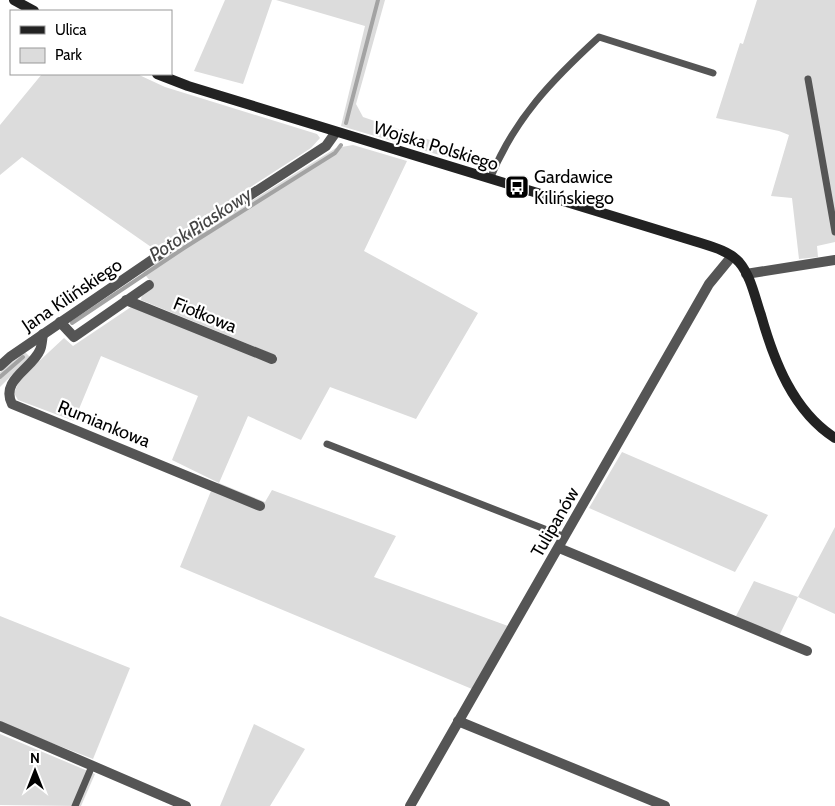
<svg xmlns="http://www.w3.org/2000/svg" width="835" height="806" viewBox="0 0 835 806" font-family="Cabin,sans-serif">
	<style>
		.green { fill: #dcdcdc }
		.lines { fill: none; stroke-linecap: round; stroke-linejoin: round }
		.stream { stroke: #a3a3a3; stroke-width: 4 }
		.lane { stroke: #555; stroke-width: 7 }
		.street { stroke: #555; stroke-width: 10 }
		.secondary { stroke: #222; stroke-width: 10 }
		.labels { text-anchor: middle; stroke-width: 4.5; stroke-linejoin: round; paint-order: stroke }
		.street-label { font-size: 18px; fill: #000; stroke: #fff }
		.poi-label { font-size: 18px; fill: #000; stroke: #fff; text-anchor: start }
		.water-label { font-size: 19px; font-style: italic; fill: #444; stroke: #fff }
	</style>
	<rect width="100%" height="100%" fill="#fff"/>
	<g class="green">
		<polygon points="225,0 272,0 243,84 194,71"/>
		<polygon points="276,0 385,0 356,104 363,117 491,161 480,167 341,126 365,26"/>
		<polygon points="757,0 835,0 835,242 817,246 818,257 799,259 792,198 771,196 789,135 779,131 716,118 740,43 743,44"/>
		<polygon points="42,74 137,74 165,87 317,134 320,138 311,148 154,249 22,157 0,175 0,125"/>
		<polygon points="353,145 407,161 364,251 478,313 416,419 330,387 301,440 248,416 219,483 265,502 272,490 396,536 374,577 508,626 472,689 180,567 211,491 219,483 172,460 198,396 101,356 74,421 18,400 14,393 20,379 64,338 73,346 131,307 274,364 277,356 141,300 142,294 154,286 143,272 192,238 336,148"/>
		<polygon points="25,352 30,357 0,387 0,372"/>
		<polygon points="622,452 768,515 735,572 589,508"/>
		<polygon points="835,527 835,614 798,597 779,636 736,616 754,581 798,597"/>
		<polygon points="0,616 130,668 93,759 0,723"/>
		<polygon points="254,724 305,749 270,806 220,806"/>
		<polygon points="0,734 95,774 81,806 0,805"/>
	</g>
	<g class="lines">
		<g class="stream">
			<polyline points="346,123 378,0"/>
			<polyline points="72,323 184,248 335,153 341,145"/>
			<polyline points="0,377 23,357"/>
		</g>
		<g class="lane">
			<polyline points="808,79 835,232"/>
			<path d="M490,179C514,119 552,80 599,37L713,73"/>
			<polyline points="327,444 565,537"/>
			<polyline points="75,806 92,766"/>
		</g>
		<g class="street">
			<polyline points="746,274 835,260"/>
			<polyline points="126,300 272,359"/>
			<polyline points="60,322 74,337 149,285"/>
			<path d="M43,334C42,339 42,346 40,350C32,369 0,380 12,404L260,506"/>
			<polyline points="0,366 10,357 187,236 326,146 336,132"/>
			<polyline points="559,548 807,651"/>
			<polyline points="458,721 665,806"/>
			<polyline points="0,726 186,806"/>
			<polyline points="410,806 709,284 732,256"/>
		</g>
		<g class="secondary">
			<polyline points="14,0 34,11"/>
			<path d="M157,74L188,86L694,241C709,246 728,250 739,262C751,276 755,298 761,315C774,361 793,411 835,438"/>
		</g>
	</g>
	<defs>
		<g id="bus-square" transform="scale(1.25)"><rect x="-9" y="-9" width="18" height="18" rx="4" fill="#000" stroke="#fff"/><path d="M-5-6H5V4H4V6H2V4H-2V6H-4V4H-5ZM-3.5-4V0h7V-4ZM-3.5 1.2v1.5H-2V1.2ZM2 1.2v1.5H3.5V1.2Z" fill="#fff"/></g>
	</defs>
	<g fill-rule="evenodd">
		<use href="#bus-square" x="517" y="187"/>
	</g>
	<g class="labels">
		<g class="street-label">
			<text transform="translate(436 146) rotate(17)" y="6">Wojska Polskiego</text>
			<text transform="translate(72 295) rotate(-34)" y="6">Jana Kilińskiego</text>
			<text transform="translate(205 315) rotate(22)" y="6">Fiołkowa</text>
			<text transform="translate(104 424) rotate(22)" y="6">Rumiankowa</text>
			<text transform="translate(555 522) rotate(-60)" y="6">Tulipanów</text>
		</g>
		<g class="poi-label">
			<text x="534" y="183">Gardawice<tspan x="534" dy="21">Kilińskiego</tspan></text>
		</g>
		<g class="water-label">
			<text transform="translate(200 224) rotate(-33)" y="7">Potok Piaskowy</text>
		</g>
	</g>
	<rect x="10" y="10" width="162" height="65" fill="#ffffff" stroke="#999999"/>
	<rect x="20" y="26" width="25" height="8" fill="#222222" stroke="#999999"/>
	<text x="55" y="35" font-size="15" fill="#000000">Ulica</text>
	<rect x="20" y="48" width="25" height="15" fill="#dcdcdc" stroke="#999999"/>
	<text x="55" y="60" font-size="15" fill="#000000">Park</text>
	<g transform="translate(35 771)" stroke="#ffffff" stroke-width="4" paint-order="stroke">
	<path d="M0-4L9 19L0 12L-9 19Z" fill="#000000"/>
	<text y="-8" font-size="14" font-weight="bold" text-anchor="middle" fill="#000000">N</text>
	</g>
</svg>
